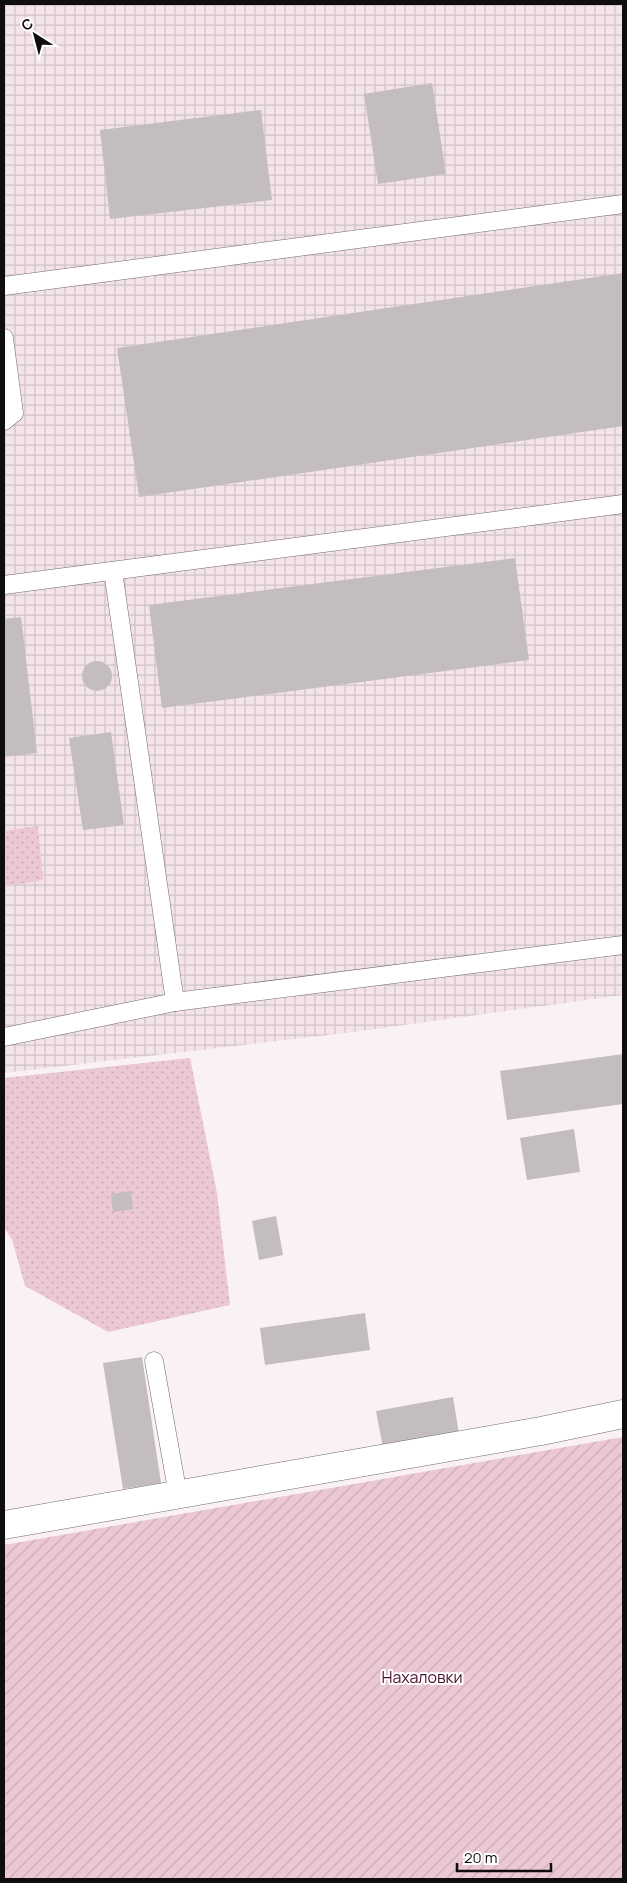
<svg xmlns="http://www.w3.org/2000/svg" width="627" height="1883" viewBox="0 0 627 1883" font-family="Manrope,sans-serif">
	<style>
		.industrial { fill: url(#industrial-grid) }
		.grass { fill: url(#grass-dots) }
		.garden { fill: url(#garden-furrows) }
		.building { fill: #c4bdbf }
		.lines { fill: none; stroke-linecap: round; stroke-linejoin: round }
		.lane-casing { stroke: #716a6c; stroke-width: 19 }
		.street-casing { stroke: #716a6c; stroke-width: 29 }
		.lane { stroke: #fff; stroke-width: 18 }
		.street { stroke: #fff; stroke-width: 28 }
		.labels { text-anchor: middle; stroke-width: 4; stroke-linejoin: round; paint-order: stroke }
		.park-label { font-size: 16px; fill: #4e102f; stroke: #fff }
	</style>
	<defs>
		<pattern id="industrial-grid" width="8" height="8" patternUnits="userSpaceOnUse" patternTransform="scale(1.25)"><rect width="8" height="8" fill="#f4e4e9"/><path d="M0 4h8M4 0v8" fill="none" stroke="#d0c2c7"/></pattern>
		<pattern id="grass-dots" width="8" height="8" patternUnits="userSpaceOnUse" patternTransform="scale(1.25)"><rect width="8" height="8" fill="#ecc8d5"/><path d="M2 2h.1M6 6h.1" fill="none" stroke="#c9abb6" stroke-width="1.8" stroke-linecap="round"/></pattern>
		<pattern id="garden-furrows" width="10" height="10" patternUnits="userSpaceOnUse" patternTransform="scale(1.25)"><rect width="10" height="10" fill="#ecc8d5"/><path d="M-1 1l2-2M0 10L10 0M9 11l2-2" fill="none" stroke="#c9abb6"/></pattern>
	</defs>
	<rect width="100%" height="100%" fill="#f9f1f3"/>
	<polygon class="industrial" points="4,4 623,4 623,995 353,1032 4,1073"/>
	<g class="grass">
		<polygon points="38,826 43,880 4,887 4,831"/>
		<polygon points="190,1058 217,1193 230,1305 108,1332 25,1286 12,1239 4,1228 4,1078"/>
	</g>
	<polygon class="garden" points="623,1437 623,1879 4,1879 4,1545"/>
	<g class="building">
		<polygon points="432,83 446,174 378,184 364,94"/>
		<polygon points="261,110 272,200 110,219 100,130"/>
		<polygon points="623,273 623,426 139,497 117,348"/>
		<polygon points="515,558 529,660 162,708 149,605"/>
		<polygon points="21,617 37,753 4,757 4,619"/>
		<circle cx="97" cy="676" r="15"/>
		<polygon points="111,732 124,825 83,830 69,738"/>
		<polygon points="623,1054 623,1104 507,1120 500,1071"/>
		<polygon points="574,1129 580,1172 527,1180 520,1138"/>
		<polygon points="131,1191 133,1209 113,1212 111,1194"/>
		<polygon points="276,1216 283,1255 259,1260 252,1221"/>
		<polygon points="365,1313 370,1350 265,1365 260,1328"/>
		<polygon points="142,1357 161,1483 123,1489 103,1363"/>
		<polygon points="453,1397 459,1434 383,1448 376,1411"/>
	</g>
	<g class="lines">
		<g class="lane-casing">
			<g id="lane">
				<polyline points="4,286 623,204"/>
				<polyline points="4,338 14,413 4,421"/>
				<polyline points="113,571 175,1002"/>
				<polyline points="4,585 623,504"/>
				<polyline points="4,1037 175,1002 623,945"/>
				<polyline points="154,1361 178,1495"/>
			</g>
		</g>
		<g class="street-casing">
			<polyline id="street" points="4,1525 541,1431 623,1414"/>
		</g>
		<use href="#lane" class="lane"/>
		<use href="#street" class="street"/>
	</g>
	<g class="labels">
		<g class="park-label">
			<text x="422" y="1683">Нахаловки</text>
		</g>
	</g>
	<rect width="627" height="1883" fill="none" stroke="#100d0e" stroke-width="10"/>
	<g transform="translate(35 35) rotate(324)" stroke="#ffffff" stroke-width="4" paint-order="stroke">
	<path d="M0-4L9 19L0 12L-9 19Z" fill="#100d0e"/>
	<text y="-8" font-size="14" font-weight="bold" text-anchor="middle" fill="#100d0e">С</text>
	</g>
	<path d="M457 1863v8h94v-8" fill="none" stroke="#100d0e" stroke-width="2.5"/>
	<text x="464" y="1863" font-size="15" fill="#100d0e" stroke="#ffffff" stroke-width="4" paint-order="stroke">20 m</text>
</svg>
